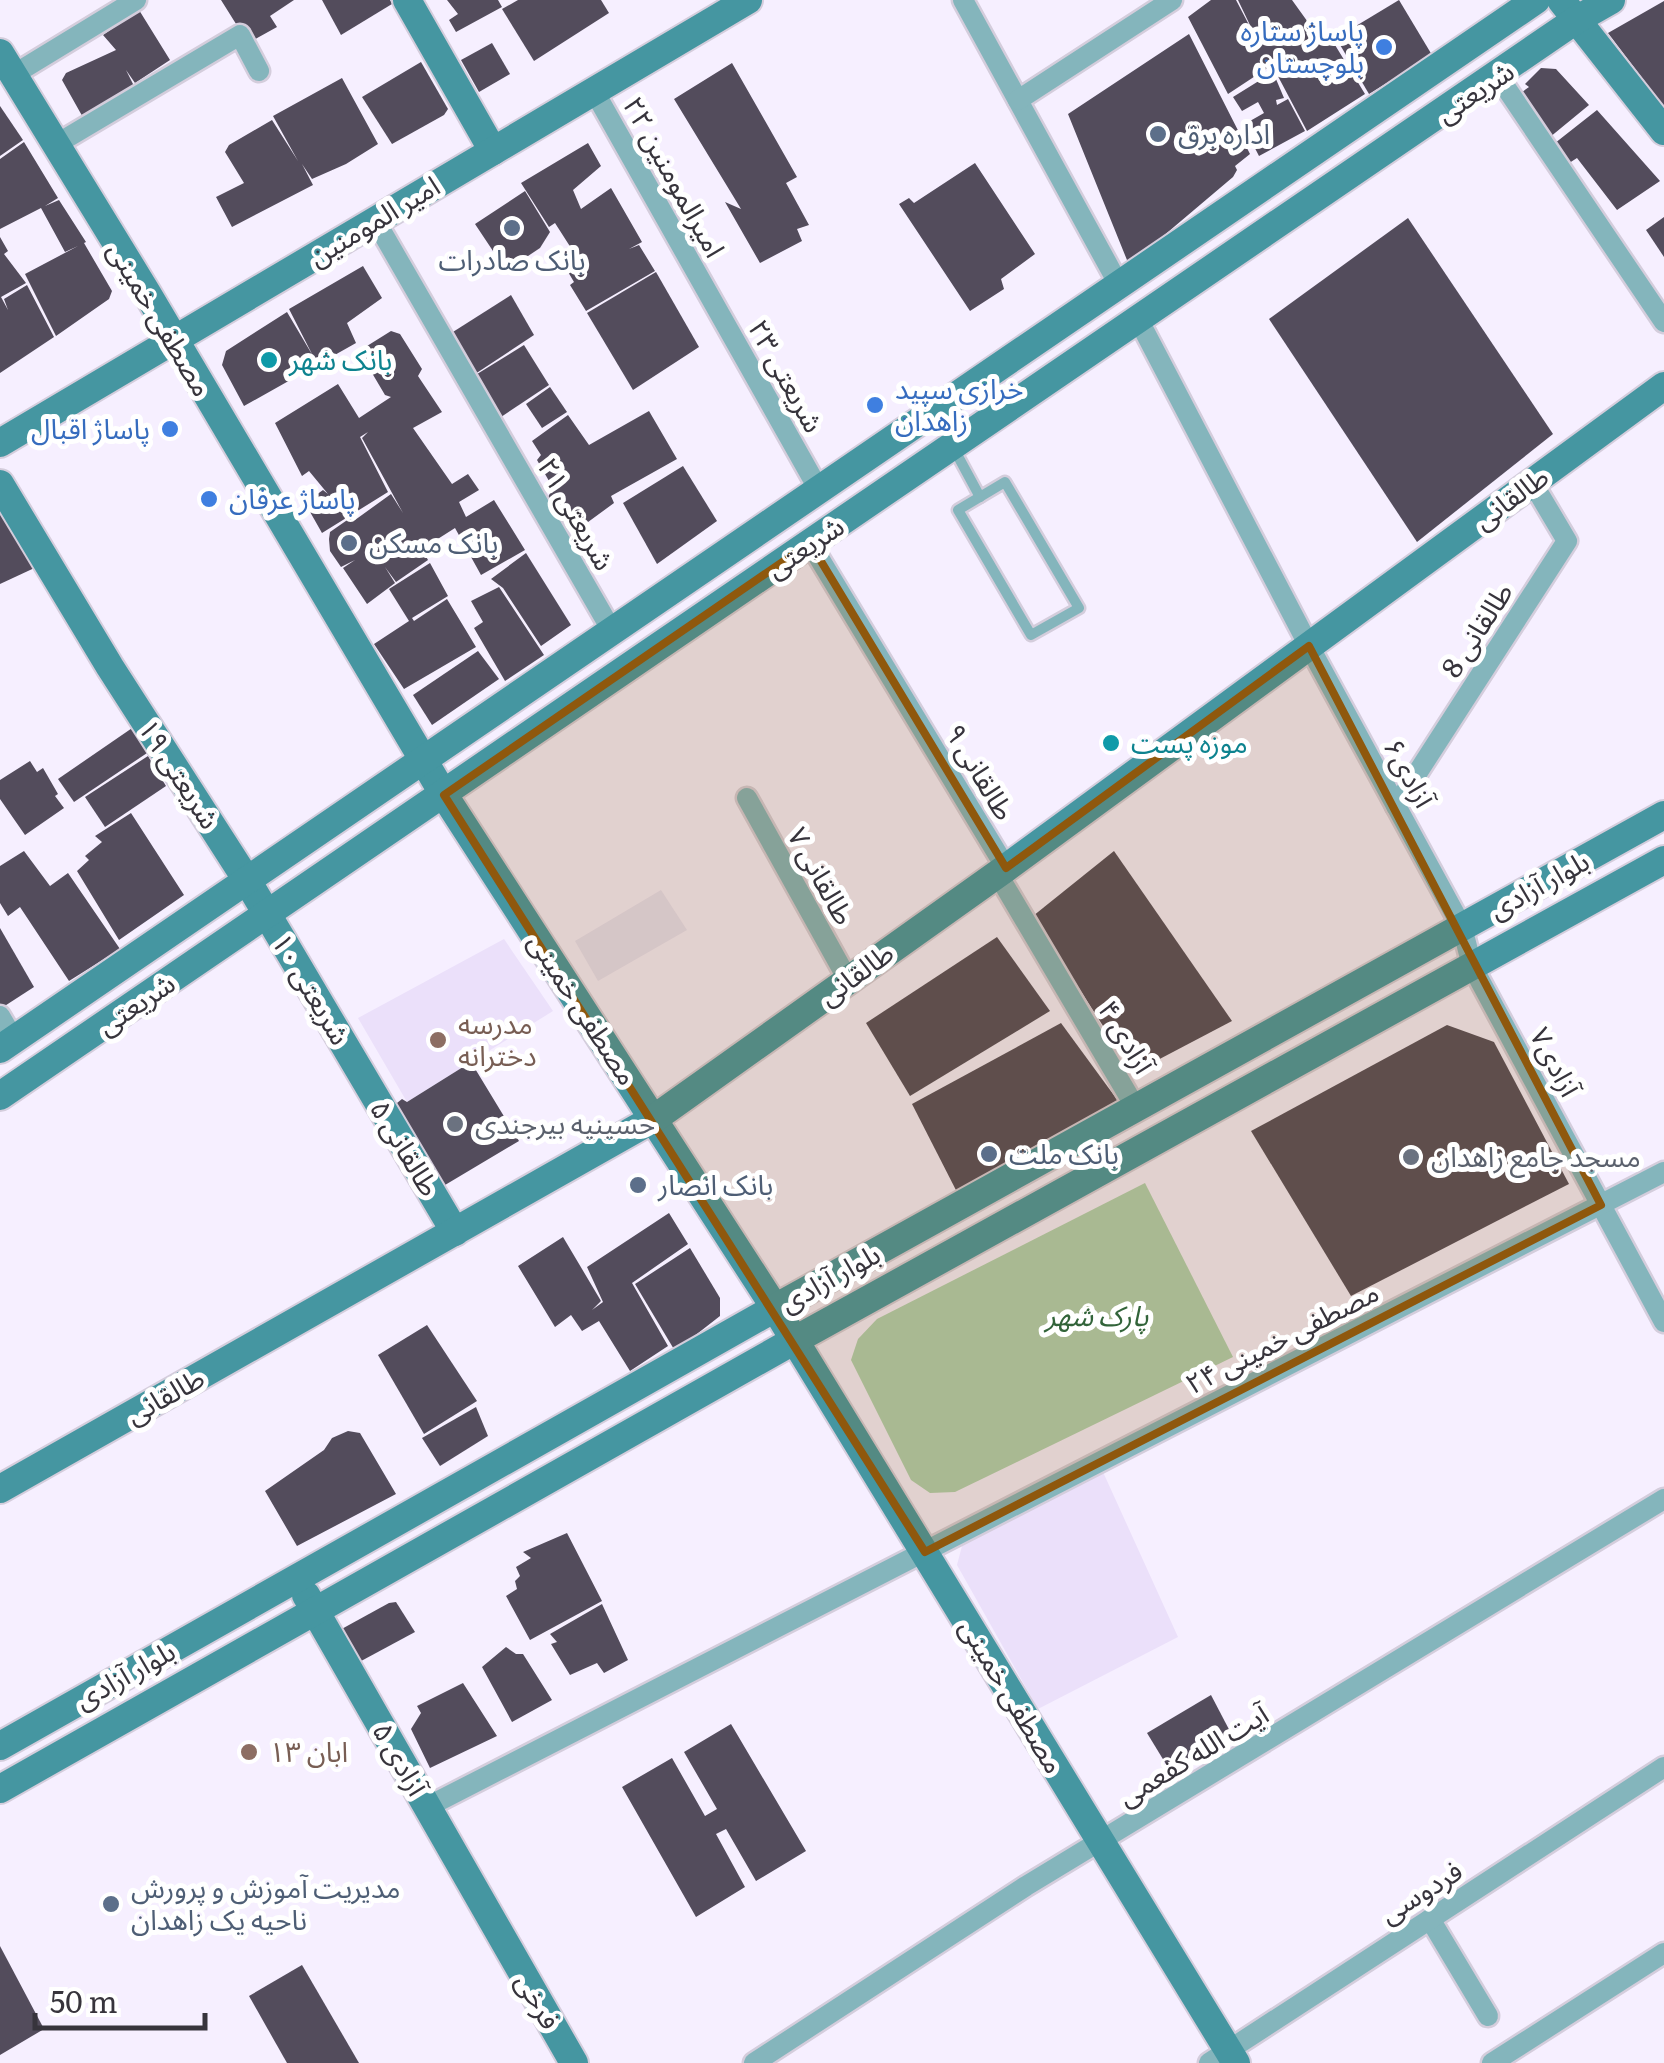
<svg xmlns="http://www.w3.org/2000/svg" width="1664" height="2063" viewBox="0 0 1664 2063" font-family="Literata,'Noto Sans Arabic',serif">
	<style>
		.commercial { fill: #e7e1f6 }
		.built { fill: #ebe0fa }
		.green { fill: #b0d1b3 }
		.building { fill: #534c5c }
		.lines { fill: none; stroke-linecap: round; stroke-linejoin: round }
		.lane-casing { stroke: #d4cddc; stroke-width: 15 }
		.street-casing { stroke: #d4cddc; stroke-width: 25 }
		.secondary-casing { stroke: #d4cddc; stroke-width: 32 }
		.lane { stroke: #84b5bc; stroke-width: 10 }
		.street { stroke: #84b5bc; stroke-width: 20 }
		.secondary { stroke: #4596a1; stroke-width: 28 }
		.marked { fill: #8f580d; fill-opacity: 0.2; stroke: #8f580d; stroke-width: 8; stroke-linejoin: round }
		.shop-dot { fill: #3f7fe0; stroke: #fff; stroke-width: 4 }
		.service-dot { fill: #5c6f8a; stroke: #fff; stroke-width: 4 }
		.culture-dot { fill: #0f9aa8; stroke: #fff; stroke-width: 4 }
		.education-dot { fill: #8d6e63; stroke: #fff; stroke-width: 4 }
		.worship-dot { fill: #6b7280; stroke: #fff; stroke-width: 4 }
		.labels { text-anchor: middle; stroke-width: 10; stroke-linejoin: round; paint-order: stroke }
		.shop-label { font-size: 28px; fill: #366cbe; stroke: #fff; text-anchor: end }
		.street-label { font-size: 28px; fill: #37343c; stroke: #fff }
		.service-label { font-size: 28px; fill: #4e5e75; stroke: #fff; text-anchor: start }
		.culture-label { font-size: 28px; fill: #0d838f; stroke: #fff; text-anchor: start }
		.education-label { font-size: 28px; fill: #785e54; stroke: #fff; text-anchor: start }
		.worship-label { font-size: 28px; fill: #5b616d; stroke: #fff; text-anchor: start }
		.park-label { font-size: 28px; font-style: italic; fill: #32643a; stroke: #fff }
	</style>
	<rect width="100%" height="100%" fill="#f6efff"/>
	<polygon class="commercial" points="661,890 687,930 598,981 575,941"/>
	<g class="built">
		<polygon points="504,939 553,1011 407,1102 358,1018"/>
		<polygon points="1103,1472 1178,1637 1038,1709 957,1565 962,1546"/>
	</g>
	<polygon class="green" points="1145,1183 1233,1357 955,1492 930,1493 911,1480 851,1360 858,1339 877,1319"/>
	<g class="building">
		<polygon points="221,0 294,0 270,16 277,27 248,43"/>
		<polygon points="322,0 390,0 392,4 341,35"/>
		<polygon points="447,0 498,0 502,7 456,32 449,20 458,14"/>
		<polygon points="518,0 601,0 609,13 534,61 502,9"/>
		<polygon points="1211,0 1236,0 1259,44 1238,0 1292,0 1310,25 1313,23 1324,27 1365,94 1307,131 1272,65 1228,94 1188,17"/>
		<polygon points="1399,0 1432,55 1369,94 1336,38"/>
		<polygon points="1664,1 1664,107 1608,33"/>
		<polygon points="139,10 170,60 135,83 126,70 137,92 85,121 62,80 66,73 116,50 103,35"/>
		<polygon points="1189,34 1250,154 1235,166 1237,170 1233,177 1129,265 1068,114"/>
		<polygon points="492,43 510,74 479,92 461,60"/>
		<polygon points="421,62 448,109 444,115 392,144 362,97"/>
		<polygon points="732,63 797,177 786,183 809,225 797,229 802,241 760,263 725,202 741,209 674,99"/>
		<polygon points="1541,68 1556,69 1589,105 1544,142 1515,97 1529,87 1525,84"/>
		<polygon points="1273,72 1284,98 1276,100 1277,105 1288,99 1305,131 1259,156 1243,125 1264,113 1258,102 1242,111 1233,97"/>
		<polygon points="342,78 378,144 346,164 312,179 302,164 313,185 232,227 216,197 244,183 225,152 229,145 272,120 298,161 273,116"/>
		<polygon points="0,106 23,140 0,156"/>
		<polygon points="1597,110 1660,181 1617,210 1577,158 1563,167 1550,147"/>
		<polygon points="24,142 58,198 45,206 59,200 86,242 84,243 112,291 109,299 56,336 25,274 78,246 65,252 41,208 0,229 0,159"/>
		<polygon points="588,143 601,166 573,190 581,209 611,188 642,242 629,249 639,245 655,271 586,311 570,285 574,282 558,255 571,248 555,223 549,227 521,183"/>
		<polygon points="975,163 1035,254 1001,279 1004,289 970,311 899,204 909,198 914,203"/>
		<polygon points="525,191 550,232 540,248 516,264 505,261 500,265 494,260 497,257 475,224"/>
		<polygon points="1664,217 1664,257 1646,230"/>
		<polygon points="1408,218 1553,434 1417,542 1269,319"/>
		<polygon points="0,237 8,251 4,254 26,283 1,297 8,310 4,299 27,285 54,337 0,373"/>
		<polygon points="363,266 382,298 347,323 356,343 244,406 222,365 226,351 287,312 313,356 289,309"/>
		<polygon points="656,272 699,347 633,390 587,313"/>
		<polygon points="511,295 534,335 469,378 445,337"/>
		<polygon points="391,331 400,334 422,369 418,376 442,412 413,428 452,484 468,474 479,490 459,502 466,517 494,500 525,550 481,575 455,528 422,549 428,560 396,582 385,567 395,583 367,604 343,568 355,560 341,567 330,551 329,539 330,532 353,516 355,520 391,494 403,513 362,438 368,432 360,437 388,492 322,533 305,503 323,490 328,494 309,471 302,476 275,423 338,384 359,418 391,397 385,395 359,351"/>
		<polygon points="524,345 549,385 495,421 469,379"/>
		<polygon points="550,387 567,412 542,428 526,404"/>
		<polygon points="649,411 677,459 611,496 614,503 584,525 571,521 554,523 543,506 553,488 537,460 541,455 532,441 568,415 589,445"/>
		<polygon points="683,466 717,521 657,564 623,503"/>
		<polygon points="0,502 43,564 0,584"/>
		<polygon points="526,553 571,625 541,646 503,588 491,579"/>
		<polygon points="430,563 448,596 412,618 414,621 447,599 476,647 404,689 374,644 409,621 389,589"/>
		<polygon points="499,587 544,655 505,681 474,628 483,622 471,601"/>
		<polygon points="478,651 499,679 432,725 413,695"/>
		<polygon points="138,724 153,749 74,802 58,779"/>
		<polygon points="148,756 166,786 105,827 85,797"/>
		<polygon points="30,761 37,772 43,768 58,794 55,796 64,808 25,835 0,799 0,780"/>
		<polygon points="131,813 184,895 119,940 77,871 89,860 85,856 102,842 95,836"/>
		<polygon points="24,851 50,886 68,873 120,949 69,981 20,907 8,916 0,903 0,866"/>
		<polygon points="1114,851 1232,1021 1133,1073 1033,916"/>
		<polygon points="0,928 34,987 0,1009"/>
		<polygon points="997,937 1050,1011 910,1096 866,1023"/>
		<polygon points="1061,1023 1124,1109 960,1198 912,1104"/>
		<polygon points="1447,1025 1494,1042 1569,1184 1351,1296 1251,1131"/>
		<polygon points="471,1062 519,1141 440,1188 392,1107 402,1099 407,1102"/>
		<polygon points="669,1213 688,1244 632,1283 668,1346 630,1371 599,1321 582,1331 571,1315 555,1327 518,1266 563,1237 601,1301 592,1310 603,1302 587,1267"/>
		<polygon points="690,1248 720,1298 720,1316 675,1351 635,1284"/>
		<polygon points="427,1325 477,1401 424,1434 378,1355"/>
		<polygon points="476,1407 488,1436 440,1466 422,1438"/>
		<polygon points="348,1431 360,1433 396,1494 297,1546 265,1491 324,1450 332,1438"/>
		<polygon points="567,1533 602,1601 530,1640 506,1596 517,1589 515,1581 520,1576 516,1567 531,1558 523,1552"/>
		<polygon points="396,1602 415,1632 350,1667 338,1631 389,1603"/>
		<polygon points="602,1604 628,1660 604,1673 597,1663 570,1675 551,1644 557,1642 550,1634"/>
		<polygon points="506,1647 516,1654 523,1654 552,1700 512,1722 482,1667"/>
		<polygon points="463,1683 497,1736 430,1768 411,1729 421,1713 417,1706"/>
		<polygon points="1211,1695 1234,1739 1172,1774 1147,1733"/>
		<polygon points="731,1724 806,1851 756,1881 726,1829 716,1834 745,1887 696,1917 622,1787 672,1758 705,1816 717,1809 684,1752"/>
		<polygon points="0,1946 44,2029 0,2055"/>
		<polygon points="302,1965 359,2063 287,2063 249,1996"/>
	</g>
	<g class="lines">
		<g class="lane-casing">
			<g id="lane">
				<polyline points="953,447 980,497"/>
				<polygon points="1005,482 1079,608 1031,635 958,510"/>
			</g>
		</g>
		<g class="street-casing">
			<g id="street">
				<polyline points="963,0 1119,285"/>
				<polyline points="13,75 136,0"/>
				<polyline points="1498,76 1664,322"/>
				<polyline points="594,91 819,490"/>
				<polyline points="1018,100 1172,0"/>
				<polyline points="55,145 240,35 259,71"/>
				<polyline points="375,220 612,631"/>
				<polyline points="1138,319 1309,646 1462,927 1472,966 1664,1322"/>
				<polyline points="810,543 1006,868"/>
				<polyline points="747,798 848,980"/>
				<polyline points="1396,806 1567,541 1532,482"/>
				<polyline points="997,873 1137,1110"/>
				<polyline points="0,1016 14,1040"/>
				<polyline points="427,1807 1664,1172"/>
				<polyline points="1430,1919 1488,2016"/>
				<polyline points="754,2063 1026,1886 1664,1499"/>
				<polyline points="1209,2063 1664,1767"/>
				<polyline points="1492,2063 1664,1953"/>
			</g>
		</g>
		<g class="secondary-casing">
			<g id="secondary">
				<polyline points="407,0 493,151"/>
				<polyline points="1561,0 1664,131"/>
				<polyline points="0,53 147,293 444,795 775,1308 1236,2063"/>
				<polyline points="0,443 748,0"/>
				<polyline points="0,484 110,667 248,882 455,1232"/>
				<polyline points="0,1049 1536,0"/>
				<polyline points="0,1096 1576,20 1611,0"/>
				<polyline points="0,1489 655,1118 1006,868 1664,386"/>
				<polyline points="306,1595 574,2063"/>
				<polyline points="0,1746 775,1308 1664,815"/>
				<polyline points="0,1789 795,1340 1664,860"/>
			</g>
		</g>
		<use href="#lane" class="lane"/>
		<use href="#street" class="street"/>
		<use href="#secondary" class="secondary"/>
	</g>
	<path class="marked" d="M810,543L1006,868L1309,646L1601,1205L925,1552L444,795Z"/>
	<g class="shop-dot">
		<circle cx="1384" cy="47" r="10"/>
		<circle cx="875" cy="405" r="10"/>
		<circle cx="170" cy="429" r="10"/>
		<circle cx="209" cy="499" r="10"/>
	</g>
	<g class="service-dot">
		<circle cx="1158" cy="134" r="10"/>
		<circle cx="512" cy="228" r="10"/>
		<circle cx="349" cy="543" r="10"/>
		<circle cx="989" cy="1154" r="10"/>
		<circle cx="638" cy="1185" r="10"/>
		<circle cx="111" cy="1904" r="10"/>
	</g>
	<g class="culture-dot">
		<circle cx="269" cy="360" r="10"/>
		<circle cx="1111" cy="743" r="10"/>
	</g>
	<g class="education-dot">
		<circle cx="438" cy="1040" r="10"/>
		<circle cx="249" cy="1752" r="10"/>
	</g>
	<g class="worship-dot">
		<circle cx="455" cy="1124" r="10"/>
		<circle cx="1411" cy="1157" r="10"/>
	</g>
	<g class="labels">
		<g class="shop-label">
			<text x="1364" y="41">پاساژ ستاره<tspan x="1364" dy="32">بلوچستان</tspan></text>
			<text x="895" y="399" text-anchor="start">خرازی سپید<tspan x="895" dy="32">زاهدان</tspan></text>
			<text x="150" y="439">پاساژ اقبال</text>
			<text x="229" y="509" text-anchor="start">پاساژ عرفان</text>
		</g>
		<g class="street-label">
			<text transform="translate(1475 92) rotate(-34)" y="10">شریعتی</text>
			<text transform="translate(674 177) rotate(61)" y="10">امیرالمومنین ۲۲</text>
			<text transform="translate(374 221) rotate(-31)" y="10">امیر المومنین</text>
			<text transform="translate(160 319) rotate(59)" y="10">مصطفی خمینی</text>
			<text transform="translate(786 376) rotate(61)" y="10">شریعتی ۲۳</text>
			<text transform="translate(1511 498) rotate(-36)" y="10">طالقانی</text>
			<text transform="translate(576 514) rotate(60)" y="10">شریعتی ۲۱</text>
			<text transform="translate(805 547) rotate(-34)" y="10">شریعتی</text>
			<text transform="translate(1477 630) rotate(-57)" y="10">طالقانی 8</text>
			<text transform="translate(980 772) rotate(59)" y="10">طالقانی ۹</text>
			<text transform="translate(1409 773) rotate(61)" y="10">آزادی۶</text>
			<text transform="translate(179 774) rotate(57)" y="10">شریعتی ۱۹</text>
			<text transform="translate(821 876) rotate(61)" y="10">طالقانی ۷</text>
			<text transform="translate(1539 885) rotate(-29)" y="10">بلوار آزادی</text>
			<text transform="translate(856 974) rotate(-36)" y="10">طالقانی</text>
			<text transform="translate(311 989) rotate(59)" y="10">شریعتی ۱۰</text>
			<text transform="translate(136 1004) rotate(-34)" y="10">شریعتی</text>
			<text transform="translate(583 1009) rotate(57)" y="10">مصطفی خمینی</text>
			<text transform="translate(1126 1037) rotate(59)" y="10">آزادی ۴</text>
			<text transform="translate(1555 1062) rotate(62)" y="10">آزادی۷</text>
			<text transform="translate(405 1148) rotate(59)" y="10">طالقانی ۵</text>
			<text transform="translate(830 1278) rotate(-29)" y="10">بلوار آزادی</text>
			<text transform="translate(1282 1338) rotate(-27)" y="10">مصطفی خمینی ۲۴</text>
			<text transform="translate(165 1396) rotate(-29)" y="10">طالقانی</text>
			<text transform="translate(125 1675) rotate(-29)" y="10">بلوار آزادی</text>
			<text transform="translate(1012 1696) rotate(59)" y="10">مصطفی خمینی</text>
			<text transform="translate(1193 1755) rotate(-31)" y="10">آیت الله کفعمی</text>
			<text transform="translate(400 1759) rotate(60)" y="10">آزادی ۵</text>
			<text transform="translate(1421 1892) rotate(-32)" y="10">فردوسی</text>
			<text transform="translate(538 2001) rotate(60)" y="10">فرخی</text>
		</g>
		<g class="service-label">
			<text x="1178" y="144">اداره برق</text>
			<text x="512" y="270" text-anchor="middle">بانک صادرات</text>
			<text x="369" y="553">بانک مسکن</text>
			<text x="1009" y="1164">بانک ملت</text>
			<text x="658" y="1195">بانک انصار</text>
			<text x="131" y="1898">مدیریت آموزش و پرورش<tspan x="131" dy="32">ناحیه یک زاهدان</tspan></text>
		</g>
		<g class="culture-label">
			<text x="289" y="370">بانک شهر</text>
			<text x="1131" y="753">موزه پست</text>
		</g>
		<g class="education-label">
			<text x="458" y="1034">مدرسه<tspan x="458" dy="32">دخترانه</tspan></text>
			<text x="269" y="1762">۱۳ ابان</text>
		</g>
		<g class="worship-label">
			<text x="475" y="1134">حسینیه بیرجندی</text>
			<text x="1431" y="1167">مسجد جامع زاهدان</text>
		</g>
		<g class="park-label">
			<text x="1097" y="1326">پارک شهر</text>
		</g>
	</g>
	<path d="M35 2013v15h170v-15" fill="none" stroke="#37343c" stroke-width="5"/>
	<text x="50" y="2013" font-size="30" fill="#37343c" stroke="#ffffff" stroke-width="8" paint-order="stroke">50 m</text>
</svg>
